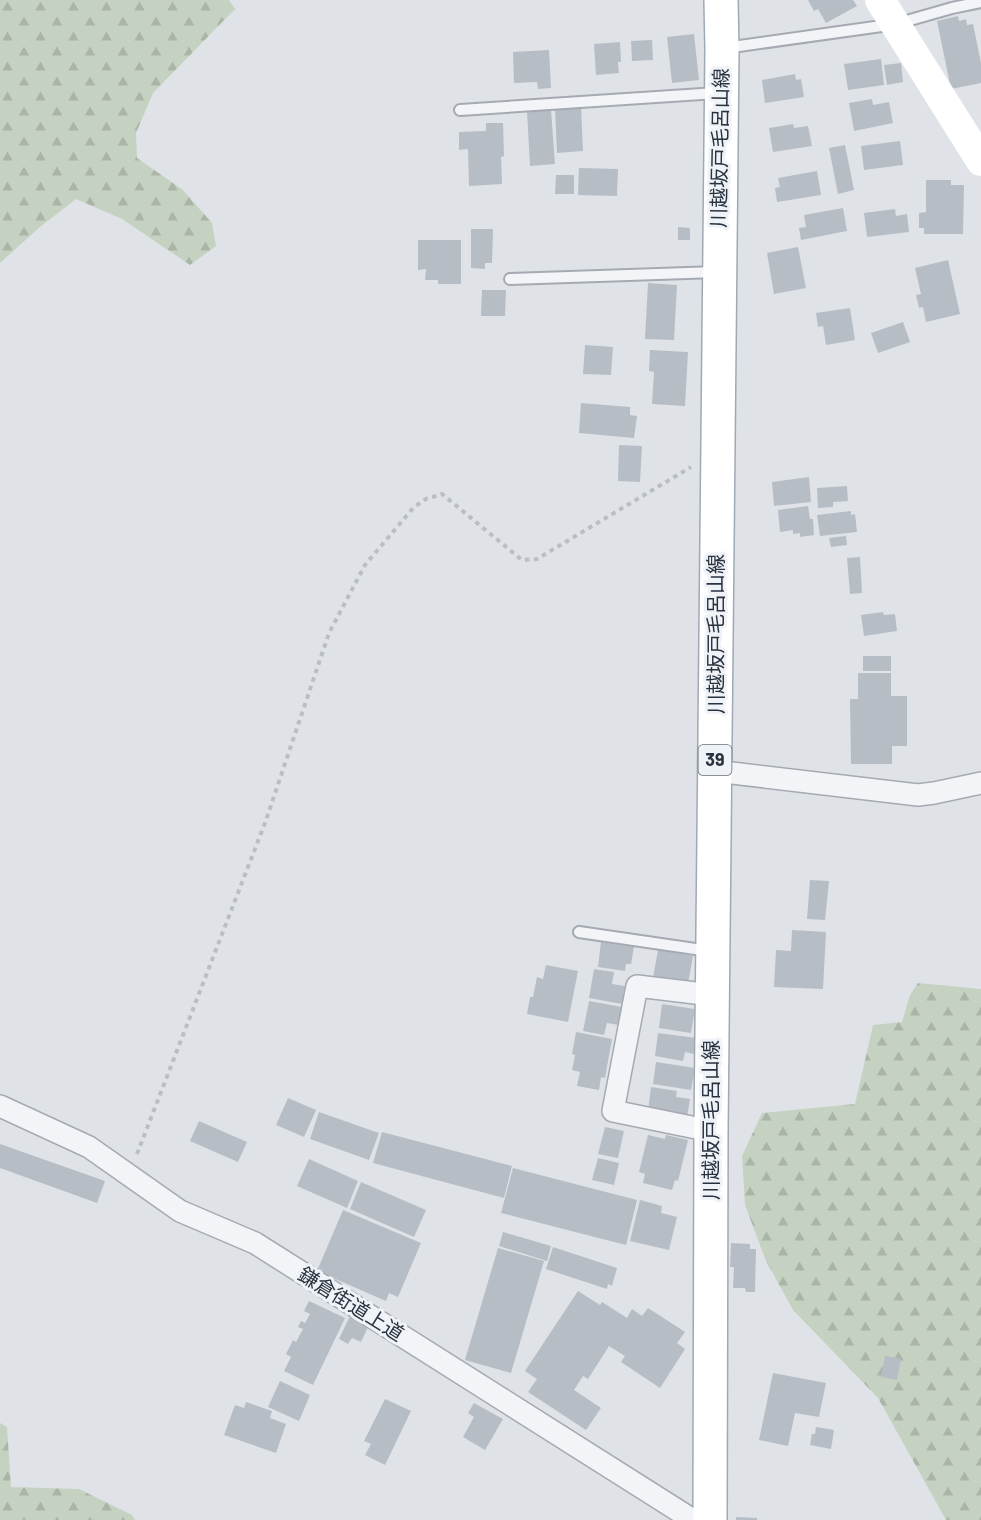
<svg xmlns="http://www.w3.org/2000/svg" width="981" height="1520" viewBox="0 0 981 1520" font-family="Barlow,'Noto Sans JP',sans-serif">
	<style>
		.forest { fill: url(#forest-firs) }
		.building { fill: #b7bdc5 }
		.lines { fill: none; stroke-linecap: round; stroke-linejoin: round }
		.lane-casing { stroke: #a5aab2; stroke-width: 14 }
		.street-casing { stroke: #a5aab2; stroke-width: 24 }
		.primary-casing { stroke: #9fa9b4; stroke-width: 36 }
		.path { stroke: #babec3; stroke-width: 4; stroke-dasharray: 4.5 4.5; stroke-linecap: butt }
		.lane { stroke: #f2f4f7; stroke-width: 10 }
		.street { stroke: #f2f4f7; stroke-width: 21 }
		.secondary { stroke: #fff; stroke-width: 30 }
		.primary { stroke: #fff; stroke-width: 33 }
		.labels { text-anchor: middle; stroke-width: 6; stroke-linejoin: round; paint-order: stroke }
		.shield { fill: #eff2f6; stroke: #646c76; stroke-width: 1.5 }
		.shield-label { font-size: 18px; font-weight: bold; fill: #29323f }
		.street-label { font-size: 20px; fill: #29323f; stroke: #eff2f6 }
	</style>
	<defs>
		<pattern id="forest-firs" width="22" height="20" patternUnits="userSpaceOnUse" patternTransform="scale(1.5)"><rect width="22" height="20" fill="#c6d2c1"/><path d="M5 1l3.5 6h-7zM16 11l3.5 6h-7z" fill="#aab5a7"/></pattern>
	</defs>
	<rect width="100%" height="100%" fill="#dfe3e8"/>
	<g class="forest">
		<polygon points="0,0 229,0 235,9 153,93 136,133 137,158 183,190 212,223 216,246 190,265 122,219 76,199 40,227 0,263"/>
		<polygon points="918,983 981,989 981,1520 946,1520 878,1398 793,1310 766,1261 745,1205 742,1156 762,1113 855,1104 873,1025 902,1022 910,995"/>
		<polygon points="0,1423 7,1427 11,1487 79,1489 132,1515 135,1520 0,1520"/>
	</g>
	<g class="building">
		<polygon points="808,0 853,0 857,6 826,23 818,9 814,11"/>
		<polygon points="958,16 959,21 966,19 967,25 973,24 981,63 981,83 951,89 937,21"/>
		<polygon points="694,34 699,80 672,83 667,37"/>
		<polygon points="652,40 653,60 632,61 631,41"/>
		<polygon points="620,42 621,62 618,62 619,73 596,75 594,44"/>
		<polygon points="549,50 551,88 538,89 537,82 514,83 513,52"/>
		<polygon points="881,59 884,85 848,90 844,64"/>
		<polygon points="901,63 903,82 887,85 884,65"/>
		<polygon points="795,74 796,80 801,79 804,97 765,103 762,80"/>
		<polygon points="872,99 873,105 889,102 893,123 854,131 849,103"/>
		<polygon points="581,107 583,151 557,153 555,108"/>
		<polygon points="551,110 555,164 530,166 527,111"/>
		<polygon points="486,123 503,123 504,156 501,157 502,184 469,186 468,149 459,150 459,132 486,131"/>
		<polygon points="793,124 794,128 808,126 812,146 773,152 769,128"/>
		<polygon points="900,141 903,165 864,170 861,146"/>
		<polygon points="845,145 854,190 838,194 829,148"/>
		<polygon points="579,168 618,169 617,196 578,195"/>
		<polygon points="817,171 821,195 777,202 775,188 780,187 778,178"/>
		<polygon points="556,175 574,175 574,194 555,194"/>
		<polygon points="926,180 951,180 951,185 964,185 963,234 924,234 924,228 919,228 919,213 926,212"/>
		<polygon points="843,208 847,231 801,240 799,228 806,227 804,215"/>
		<polygon points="895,209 896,216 907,214 909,232 867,237 864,213"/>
		<polygon points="678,227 690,228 690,240 678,240"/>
		<polygon points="471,229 493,229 492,263 485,263 485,269 471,268"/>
		<polygon points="418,240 461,240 461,284 438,284 438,280 425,280 426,269 418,270"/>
		<polygon points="798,247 806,288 774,294 767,253"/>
		<polygon points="948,260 960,314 926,322 923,307 919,308 916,295 921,294 915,268"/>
		<polygon points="648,283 677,285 674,340 645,339"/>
		<polygon points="482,290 506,290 505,316 481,316"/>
		<polygon points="850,308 855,340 826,345 823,326 818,327 816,313"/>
		<polygon points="903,322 910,342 878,353 871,333"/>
		<polygon points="585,345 613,347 611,375 583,374"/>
		<polygon points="650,350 688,352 685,406 652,404 654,372 649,371"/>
		<polygon points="581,403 630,407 630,415 637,416 634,438 579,433"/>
		<polygon points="619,445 642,446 640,482 618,481"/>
		<polygon points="809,477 811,502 774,506 772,482"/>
		<polygon points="847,486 848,501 833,502 833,507 818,508 817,488"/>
		<polygon points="808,506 810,519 813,519 814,535 800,537 800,533 793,534 793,530 780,532 778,510"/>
		<polygon points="851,511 851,515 855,514 857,532 820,536 817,515"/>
		<polygon points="846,536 847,545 831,547 829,538"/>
		<polygon points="860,557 862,593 850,594 847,558"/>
		<polygon points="883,612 884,615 895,614 897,631 864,636 861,615"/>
		<rect x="863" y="656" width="28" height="15"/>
		<polygon points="858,673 891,673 891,696 907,696 907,746 892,746 892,764 851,764 850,699 858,699"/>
		<polygon points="810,880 829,881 825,920 807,919"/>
		<polygon points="792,930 826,932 823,989 774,987 776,950 791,951"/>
		<polygon points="601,942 634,947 631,964 626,964 625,971 598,967"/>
		<polygon points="658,950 693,956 688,984 653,978"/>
		<polygon points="546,965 578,971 568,1022 527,1014 530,997 533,997 537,977 543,979"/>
		<polygon points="594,969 614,972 612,984 625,986 622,1004 589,998"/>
		<polygon points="589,1001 622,1007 619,1025 607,1023 604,1035 583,1031"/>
		<polygon points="662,1004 695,1009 691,1033 659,1028"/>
		<polygon points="576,1032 612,1039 605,1078 601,1077 599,1090 577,1086 580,1072 572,1070 575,1055 572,1054"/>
		<polygon points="658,1033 696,1038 694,1054 685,1052 683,1061 655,1056"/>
		<polygon points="656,1062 695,1068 691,1090 653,1084"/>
		<polygon points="651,1087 677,1091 676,1097 690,1099 687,1117 648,1111"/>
		<polygon points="288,1098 316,1110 304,1137 276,1125"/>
		<polygon points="319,1112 379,1133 369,1160 310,1139"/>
		<polygon points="199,1121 247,1142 238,1162 190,1141"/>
		<polygon points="605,1127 624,1131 618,1158 598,1154"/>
		<polygon points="382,1132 512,1166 504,1198 373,1163"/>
		<polygon points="648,1135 665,1139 666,1135 688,1140 678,1181 675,1180 672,1190 643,1183 645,1174 639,1172"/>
		<polygon points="0,1144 105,1181 97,1203 0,1168"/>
		<polygon points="598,1158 619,1163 614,1185 592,1180"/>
		<polygon points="309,1159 358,1181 347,1208 297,1186"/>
		<polygon points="513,1168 637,1200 626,1245 501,1213"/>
		<polygon points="361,1182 426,1210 414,1237 350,1209"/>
		<polygon points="640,1200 662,1206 661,1213 677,1217 669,1250 630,1241"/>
		<polygon points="343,1210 421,1243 398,1297 389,1293 386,1301 317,1271"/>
		<polygon points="503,1232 551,1246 547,1261 499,1246"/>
		<polygon points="731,1243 750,1244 750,1249 756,1249 755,1292 746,1292 745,1288 733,1288 734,1267 730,1267"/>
		<polygon points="553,1247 617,1268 612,1286 608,1284 607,1289 546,1269"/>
		<polygon points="498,1248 544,1261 511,1373 465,1360"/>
		<polygon points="578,1291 600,1305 602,1302 627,1318 632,1309 642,1316 648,1308 685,1332 677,1343 685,1349 660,1388 621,1362 625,1356 609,1346 588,1379 583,1376 574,1390 601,1408 586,1430 528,1392 537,1379 525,1371"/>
		<polygon points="309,1301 345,1318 313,1385 284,1371 291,1357 286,1354 293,1340 296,1342 303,1329 298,1327 301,1321 305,1323 310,1314 304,1311"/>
		<polygon points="350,1316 369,1325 361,1342 352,1338 348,1344 339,1339"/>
		<polygon points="885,1356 901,1359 897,1380 881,1377"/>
		<polygon points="773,1373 826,1383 819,1417 795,1413 788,1446 759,1440"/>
		<polygon points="280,1381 310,1395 299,1421 268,1407"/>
		<polygon points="385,1399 411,1411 385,1465 365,1455 371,1444 364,1441"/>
		<polygon points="246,1402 272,1411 270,1418 286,1424 276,1453 224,1435 235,1405 244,1408"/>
		<polygon points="474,1403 503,1419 485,1450 463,1437 474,1417 468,1413"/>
		<polygon points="816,1427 834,1430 831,1449 810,1445 812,1434 815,1434"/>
		<polygon points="736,1517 757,1518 757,1520 736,1520"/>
	</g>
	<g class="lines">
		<g class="lane-casing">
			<g id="lane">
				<polyline points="725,48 896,24 952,8 981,2"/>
				<polyline points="460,110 717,93"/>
				<polyline points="510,279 717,272"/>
				<polyline points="579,932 709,951"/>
			</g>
		</g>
		<g class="street-casing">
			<g id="street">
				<polyline points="715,771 918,795 934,793 981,783"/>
				<polyline points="0,1106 89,1147 180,1211 255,1243 693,1520"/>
				<polyline points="711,1131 613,1111 637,986 712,995"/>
			</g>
		</g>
		<g class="primary-casing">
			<polyline id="primary" points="710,1520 711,1131 722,49 721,0"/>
		</g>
		<polyline class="path" points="137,1154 265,823 329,633 365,565 414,507 426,499 442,494 522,560 537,559 691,467"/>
		<use href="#lane" class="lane"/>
		<use href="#street" class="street"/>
		<polyline class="secondary" points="880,0 981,161"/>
		<use href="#primary" class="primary"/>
	</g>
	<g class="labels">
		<rect class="shield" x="698.5" y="745" width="33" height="30" rx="4.5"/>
		<g class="shield-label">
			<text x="715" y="766">39</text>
		</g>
		<g class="street-label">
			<text transform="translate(720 148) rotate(-89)" y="7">川越坂戸毛呂山線</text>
			<text transform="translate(716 634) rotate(-90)" y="7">川越坂戸毛呂山線</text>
			<text transform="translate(711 1120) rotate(-90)" y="7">川越坂戸毛呂山線</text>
			<text transform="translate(351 1304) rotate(32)" y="7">鎌倉街道上道</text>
		</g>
	</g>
</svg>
